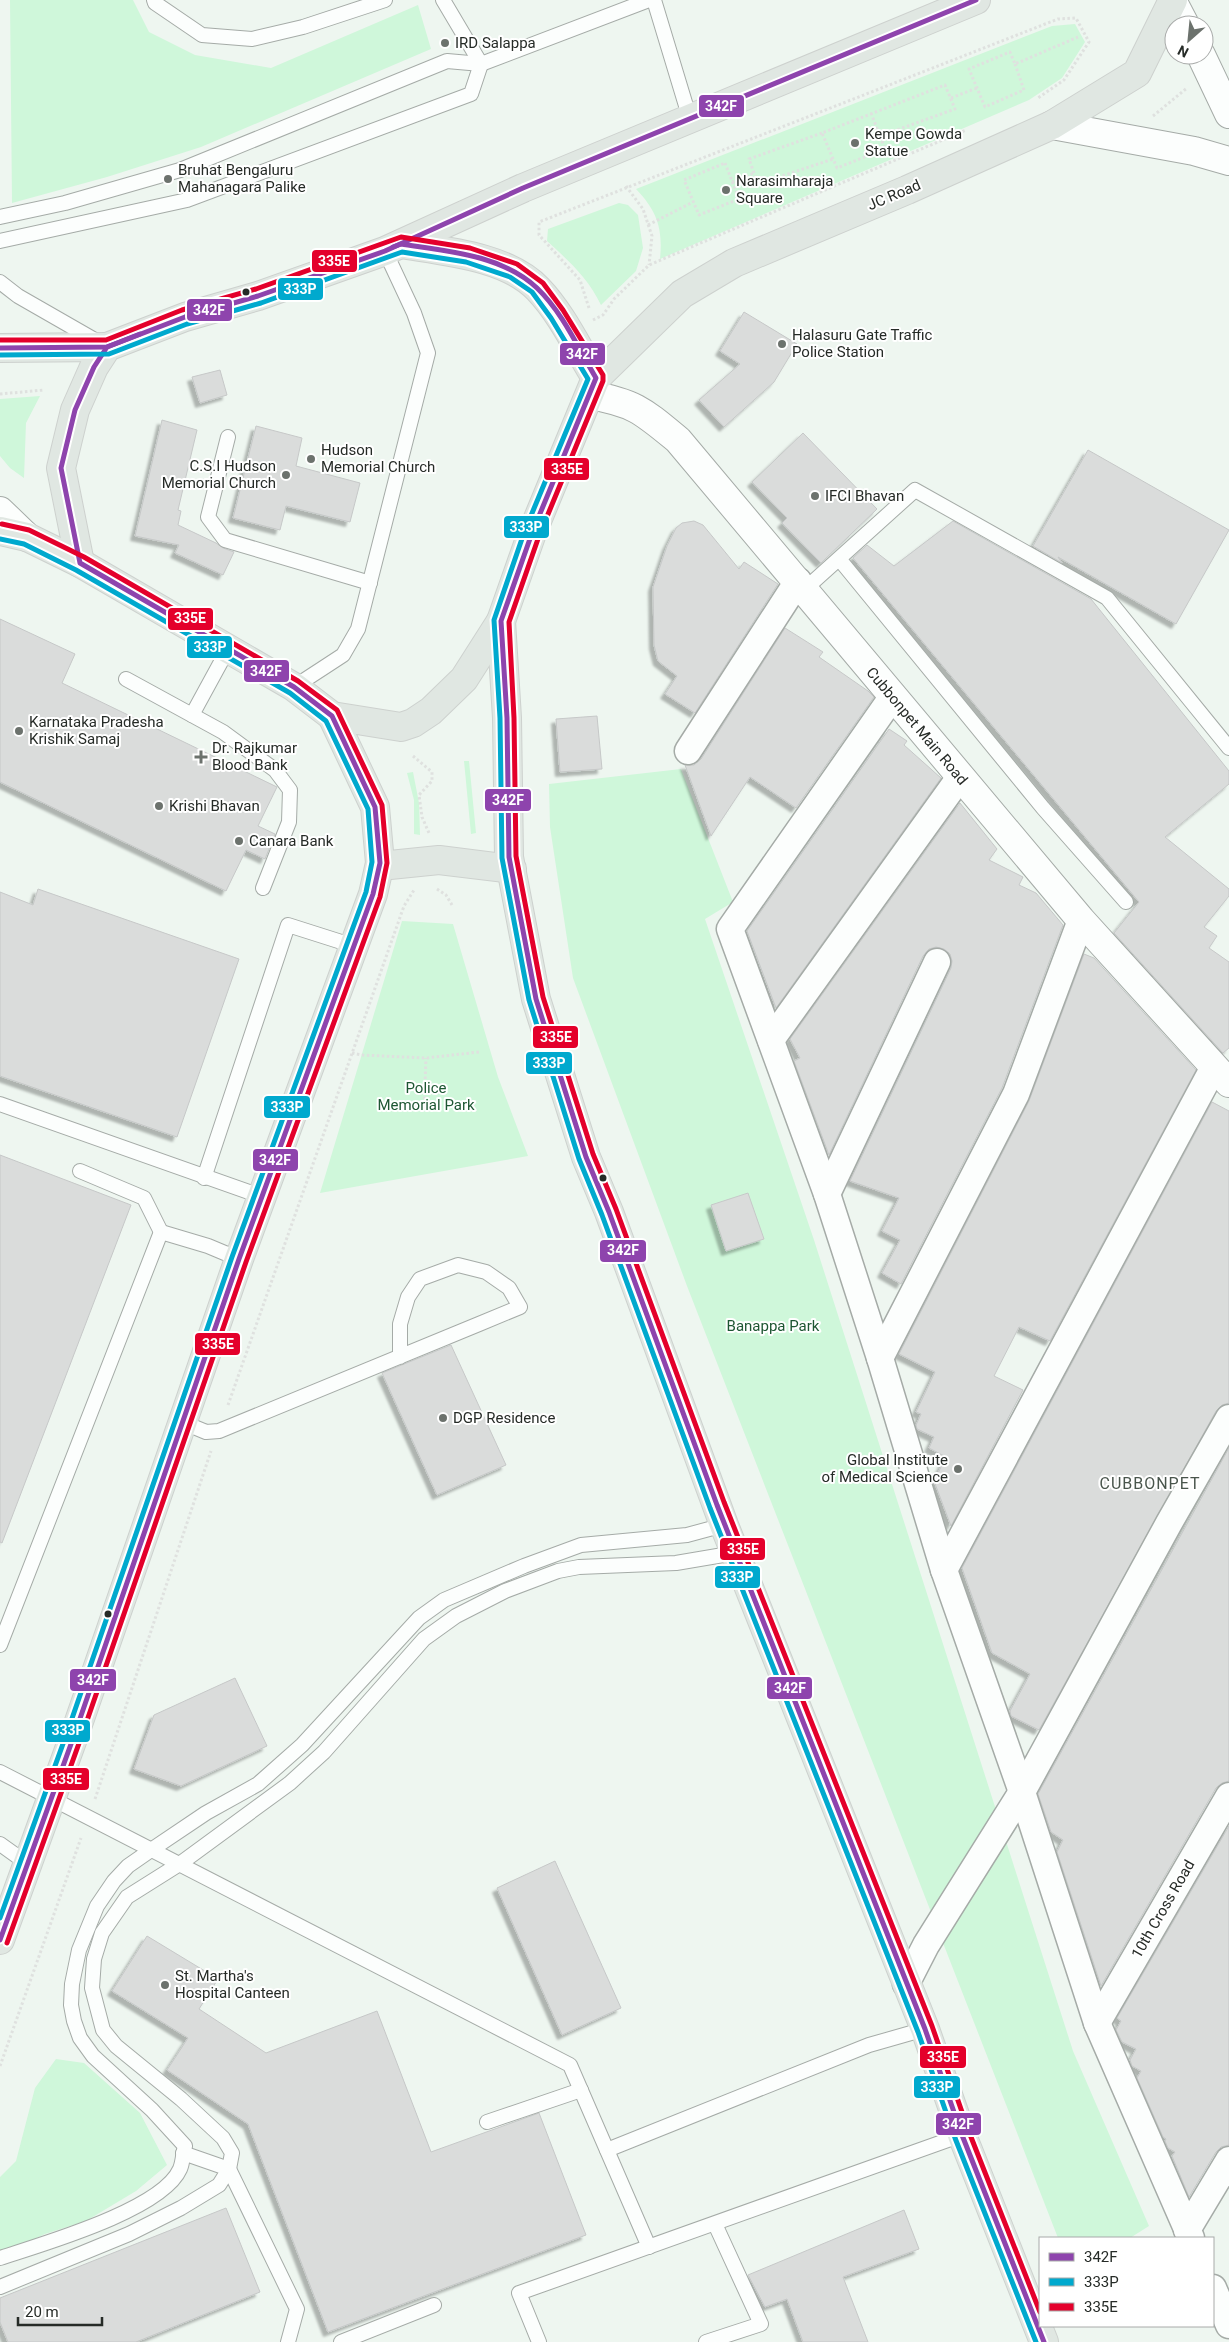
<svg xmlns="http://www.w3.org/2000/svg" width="1229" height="2342" viewBox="0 0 1229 2342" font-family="Roboto,sans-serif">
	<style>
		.green { fill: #cff7da }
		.building { fill: #dadcdb; stroke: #c6c8c8; filter: url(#shadow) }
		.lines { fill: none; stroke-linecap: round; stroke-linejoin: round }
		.lane-casing { stroke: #a5aba7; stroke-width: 16 }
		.street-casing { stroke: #a5aba7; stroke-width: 29 }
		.secondary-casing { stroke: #a5aba7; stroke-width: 30 }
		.primary-casing { stroke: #cdd1ce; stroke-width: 30 }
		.path { stroke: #dfe1df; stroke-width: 3; stroke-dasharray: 2.5 2.5; stroke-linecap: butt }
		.lane { stroke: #fcfefd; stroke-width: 14 }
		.street { stroke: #fcfefd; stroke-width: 26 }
		.secondary { stroke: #fcfefd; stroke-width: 28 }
		.primary { stroke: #e0e7e2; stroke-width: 28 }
		.bus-1-casing { stroke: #fff; stroke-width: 9 }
		.bus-2-casing { stroke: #fff; stroke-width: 9 }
		.bus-3-casing { stroke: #fff; stroke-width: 9 }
		.bus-1 { stroke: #8e44ad; stroke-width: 5 }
		.bus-2 { stroke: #00a9ce; stroke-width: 5 }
		.bus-3 { stroke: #e4002b; stroke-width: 5 }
		.poi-dot { fill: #6c726d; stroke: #fff; stroke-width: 2 }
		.bus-dot { fill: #262b27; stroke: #fff; stroke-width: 2 }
		.labels { text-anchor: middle; stroke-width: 4; stroke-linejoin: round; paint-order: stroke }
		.poi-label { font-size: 15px; fill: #262b27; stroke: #fff; text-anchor: start }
		.street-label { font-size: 15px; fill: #262b27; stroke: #fff }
		.park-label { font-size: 15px; fill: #1d5632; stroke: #fff }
		.neighbourhood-label { font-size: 16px; letter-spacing: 1px; fill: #49554c; stroke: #fff }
		.line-badge { stroke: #fff; stroke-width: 2 }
		.badge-label { font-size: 14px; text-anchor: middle; font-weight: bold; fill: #fff }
	</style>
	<defs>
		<filter id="shadow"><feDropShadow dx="-4.5" dy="4.5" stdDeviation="1" flood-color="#0004"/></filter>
	</defs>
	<rect width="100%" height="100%" fill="#eef6f0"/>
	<g class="green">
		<polygon points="10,0 133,0 149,32 195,55 271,68 418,5 431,49 201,147 107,177 12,203"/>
		<path d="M1075,24L1085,42L1062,78L1029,100L660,259C663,228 657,211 636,189L1052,26Z"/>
		<path d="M619,203L628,205L638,215L643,248L636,271L601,305C588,278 569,261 547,241L548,229Z"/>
		<polygon points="40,396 26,423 24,478 10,468 0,456 0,399"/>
		<polygon points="464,761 469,761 476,833 471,834"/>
		<polygon points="681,769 733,902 705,919 814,1240 1073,2051 1149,2226 1130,2238 1058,2238 687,1286 573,978 550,827 549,784"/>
		<polygon points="413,772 419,803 420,835 414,834 414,800 407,773"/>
		<polygon points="402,921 453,924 498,1077 528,1156 320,1193"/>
		<polygon points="56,2059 84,2063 140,2113 167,2165 136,2191 86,2221 45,2234 0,2255 0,2177 16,2161 35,2088"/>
	</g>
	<g class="building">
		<polygon points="744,312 797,344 774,382 724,427 699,400 740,364 720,351"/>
		<polygon points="220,370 227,395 200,403 192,377"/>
		<polygon points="162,420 197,430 178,510 181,511 178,525 216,543 223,548 234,552 223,575 175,553 179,545 135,536"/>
		<polygon points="256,426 302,438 296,466 360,483 350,522 286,506 280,530 233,518"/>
		<polygon points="803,433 877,509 821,563 782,523 787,518 752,482"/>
		<polygon points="1088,450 1229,530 1176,624 1058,557 1062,563 1033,546"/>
		<polygon points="694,521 703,525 739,569 744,562 778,584 695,713 665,694 677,676 658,661 654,645 653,587 667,546 676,528 682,523"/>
		<polygon points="953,521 1091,599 1229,771 1229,784 1165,837 1229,889 1229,896 1204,927 1217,936 1209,948 1229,962 1229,1048 1223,1053 1114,933 1139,902 853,558 867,545 894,566"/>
		<polygon points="0,619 75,654 62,683 277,787 258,826 275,834 265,859 246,850 226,891 0,782"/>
		<polygon points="785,628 823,652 819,657 868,691 874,697 796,808 750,777 711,836 685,765 694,765 701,759"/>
		<polygon points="597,716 602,769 560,772 556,719"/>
		<polygon points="889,729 907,741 904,745 941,778 776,1008 747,931"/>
		<polygon points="960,803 997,849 989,860 1023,877 1019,885 1036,893 1063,925 1002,1088 901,1284 882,1273 900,1240 882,1231 899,1198 850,1181 951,968 952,961 950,954 944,949 936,947 929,949 923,956 829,1155 794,1061 800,1058 790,1039"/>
		<polygon points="38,889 239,959 177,1137 0,1076 0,892 33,905"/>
		<polygon points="1084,954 1094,958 1196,1070 1050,1341 1019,1327 994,1376 1023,1390 951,1526 934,1481 946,1457 929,1448 934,1437 917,1429 916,1425 921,1414 916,1412 935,1372 899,1354 1029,1101"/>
		<polygon points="1212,1102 1229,1111 1229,1403 1222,1405 1216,1411 1039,1730 1011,1716 1010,1711 1030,1674 992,1653 962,1568"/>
		<polygon points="0,1155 131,1205 2,1543 0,1542"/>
		<polygon points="748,1193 764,1239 726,1251 711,1205"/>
		<polygon points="451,1345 506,1465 437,1495 382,1373"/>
		<polygon points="1229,1448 1229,1781 1222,1783 1216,1788 1101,1986 1057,1852 1063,1840 1051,1832 1038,1794"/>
		<polygon points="235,1678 267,1746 181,1786 134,1769 154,1715"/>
		<polygon points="1229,1826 1229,2145 1221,2147 1216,2152 1189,2197 1172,2156 1175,2152 1168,2148 1165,2141 1166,2139 1163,2137 1137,2078 1141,2071 1132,2066 1130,2060 1136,2049 1122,2042 1116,2030 1121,2021 1117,2018"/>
		<polygon points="555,1861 621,2008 562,2035 497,1888"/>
		<polygon points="147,1936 218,1979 199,2009 266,2053 377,2011 431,2152 539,2113 586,2235 328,2332 248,2124 167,2070 188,2038 112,1991"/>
		<polygon points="226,2208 260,2292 136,2342 8,2342 0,2322 0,2298"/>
		<polygon points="904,2210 919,2249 843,2277 868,2342 803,2342 787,2299 765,2307 748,2275"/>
	</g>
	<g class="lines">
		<g class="lane-casing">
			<g id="lane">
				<polyline points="154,0 155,3 202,35 252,39 303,27 385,0"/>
				<polyline points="654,0 690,119"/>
				<polyline points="0,217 65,203 180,170 447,61 481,64 649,0"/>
				<polyline points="0,241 187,200 471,94 481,64 443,0"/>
				<polyline points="0,282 18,296 100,343"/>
				<polyline points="228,437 208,517 225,540 370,583"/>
				<polyline points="840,560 1043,808 1126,902"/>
				<polyline points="804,590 915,490 1107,598 1229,748"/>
				<polyline points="126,679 223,732 275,770 290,790 289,822 263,888"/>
				<polyline points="294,687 343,655 358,629 428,353 414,313 385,251"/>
				<polyline points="192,715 228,649"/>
				<polyline points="0,1104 263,1197"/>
				<polyline points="80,1171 144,1198 161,1232"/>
				<polyline points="204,1178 288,925 354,946"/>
				<polyline points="182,1422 206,1432 219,1431 479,1324 520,1307 509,1288 486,1272 458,1265 420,1279 408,1297 400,1324 400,1357"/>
				<polyline points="0,1645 161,1232 208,1246 239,1259"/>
				<polyline points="0,1772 570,2065 649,2247"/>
				<polyline points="0,1844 28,1864"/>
				<polyline points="487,2122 581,2090"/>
				<polyline points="607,2150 869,2045 925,2029"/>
				<polyline points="183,2153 229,2169 297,2309 288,2342"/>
				<path d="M0,2258C42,2244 162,2210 180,2169C183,2162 183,2153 185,2146L152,2110L93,2056L80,2038L74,2021L71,2005L72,1984L79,1950L97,1906L114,1881L128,1866L151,1850L206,1813L258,1784L302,1745L419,1618L444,1600L524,1566L581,1545L687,1535L724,1525"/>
				<polyline points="0,2287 129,2234 181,2208 219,2185 229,2169 232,2153 223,2138 181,2099 116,2046 103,2030 92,1988 94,1959 102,1933 127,1897 181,1863 290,1783 324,1752 424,1639 456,1616 505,1591 558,1571 579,1567 676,1563 735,1553"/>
				<polyline points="341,2342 434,2305"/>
				<polyline points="539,2342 519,2293 962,2135"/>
				<polyline points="706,2342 761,2324 715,2224"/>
			</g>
		</g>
		<g class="street-casing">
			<g id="street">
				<polyline points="893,696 730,929 827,1194 880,1358 944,1570 1022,1792 1097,2023 1191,2238"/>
				<polyline points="688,751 798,581"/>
				<polyline points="771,1040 960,777"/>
				<polyline points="827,1194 937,962"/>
				<polyline points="880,1358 1016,1094 1081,920"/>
				<polyline points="944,1570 1214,1067"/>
				<polyline points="906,1984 926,1945 1022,1792 1169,1523 1229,1418"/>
				<polyline points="1097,2023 1229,1796"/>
				<polyline points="1187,2230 1229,2160"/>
				<polyline points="1213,2288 1229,2325"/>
			</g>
		</g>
		<g class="secondary-casing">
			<g id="secondary">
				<polyline points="1172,0 1185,25"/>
				<polyline points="1201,55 1229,114"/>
				<polyline points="1052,125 1194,151 1229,161"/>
				<path d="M590,395C635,403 643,411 678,440L1081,920L1229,1083"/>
				<polyline points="0,511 27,537"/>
			</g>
		</g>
		<g class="primary-casing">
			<g id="primary">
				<path d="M401,244C443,251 507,256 538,289C562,314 578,349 596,378"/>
				<polyline points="0,348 107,347"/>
				<polyline points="0,531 27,537 80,563 294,687 332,716 401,727 413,723 431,711 464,679 501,621 532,533 596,378 682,294 734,263 907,190 1052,125 1137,73 1173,0"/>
				<polyline points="80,563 61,468 75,410 94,367 107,347 185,317 258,296 385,251 523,188 976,0"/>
				<polyline points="501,621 507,718 509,857 536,999 586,1157 609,1212 724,1525 925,2029 962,2135 1044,2342"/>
				<polyline points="380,866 439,860 512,869"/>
				<polyline points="0,1940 75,1733 239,1259 373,894 380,863 375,807 332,716"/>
			</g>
		</g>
		<g class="path">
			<polyline points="1015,64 1024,90 985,107 969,69 1010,52 1015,64 1078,37"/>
			<polyline points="951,98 977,88"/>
			<polyline points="871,113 885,149 837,168 822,133 945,85 955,109 880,136"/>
			<polyline points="1153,116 1187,88"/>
			<polyline points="822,133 749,159 758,184 833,159"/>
			<polygon points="725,163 739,199 699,215 684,180"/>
			<polyline points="732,182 754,173"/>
			<polyline points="626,186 643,209 652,236 649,265"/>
			<polyline points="648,225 693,202"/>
			<polyline points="589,308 580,280 539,235 539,222 1058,19 1076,18 1089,42 1064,80 1038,98"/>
			<polyline points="593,320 603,315 614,299 649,265 966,130"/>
			<polyline points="0,394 44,390"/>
			<polyline points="413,756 432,772 432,781 419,795 422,817 429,833"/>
			<polyline points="437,889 446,895 452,905"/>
			<polyline points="352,1053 361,1055 426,1058 479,1052"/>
			<polyline points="424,1109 426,1058"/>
			<polyline points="228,1405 404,906 414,890"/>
			<polyline points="95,1799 211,1451"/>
			<polyline points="0,2066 81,1838"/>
		</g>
		<use href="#lane" class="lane"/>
		<use href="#street" class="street"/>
		<use href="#secondary" class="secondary"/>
		<use href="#primary" class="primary"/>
		<g class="bus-1-casing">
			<g id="bus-1">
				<path d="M393,247L401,244C447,251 502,255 537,288C563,313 578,348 596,378L532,533L501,621L507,718L509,857L536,999L586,1157L609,1212L717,1505L925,2029L962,2135L1044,2342"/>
				<polyline points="0,348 107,347 140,334"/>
				<polyline points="0,1940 75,1733 239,1259 373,894 380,863 375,807 332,716 294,687 80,563 61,468 75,410 94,367 107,347 185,317 258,296 385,251 523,188 976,0"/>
			</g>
		</g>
		<g class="bus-2-casing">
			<g id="bus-2">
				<polyline points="0,355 109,354 187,324 261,303 402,252 466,262 510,277 532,292 551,318 588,379 525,530 494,620 500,718 502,858 529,1000 579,1159 602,1215 710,1508 918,2032 955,2138 1036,2342"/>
				<polyline points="0,539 24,544 76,570 290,693 326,721 368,809 372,862 366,892 232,1257 68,1730 0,1918"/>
			</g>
		</g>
		<g class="bus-3-casing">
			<g id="bus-3">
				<polyline points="0,340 106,340 182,310 256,289 401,237 470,248 517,264 543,283 563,310 603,375 603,381 539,536 509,622 514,718 516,856 543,997 593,1154 616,1209 724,1502 932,2026 969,2132 1040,2312"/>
				<polyline points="2,524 29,530 84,557 298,681 337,710 382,805 387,863 380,897 246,1262 82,1735 7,1943"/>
			</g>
		</g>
		<use href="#bus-1" class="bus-1"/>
		<use href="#bus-2" class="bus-2"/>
		<use href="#bus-3" class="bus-3"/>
	</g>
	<g class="poi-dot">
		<circle cx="445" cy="43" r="5"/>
		<circle cx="855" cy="143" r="5"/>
		<circle cx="168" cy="179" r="5"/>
		<circle cx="726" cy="190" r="5"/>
		<circle cx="782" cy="344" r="5"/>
		<circle cx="311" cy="459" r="5"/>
		<circle cx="286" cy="475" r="5"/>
		<circle cx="815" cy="496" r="5"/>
		<circle cx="19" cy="731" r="5"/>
		<path d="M198.5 749.5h5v5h5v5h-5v5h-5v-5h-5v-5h5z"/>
		<circle cx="159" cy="806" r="5"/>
		<circle cx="239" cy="841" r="5"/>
		<circle cx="443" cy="1418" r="5"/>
		<circle cx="958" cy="1469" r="5"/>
		<circle cx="165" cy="1985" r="5"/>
	</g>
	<g class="bus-dot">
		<circle cx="246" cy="292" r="4.5"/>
		<circle cx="603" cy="1178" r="4.5"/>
		<circle cx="108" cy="1614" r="4.5"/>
	</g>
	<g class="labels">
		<g class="poi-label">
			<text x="455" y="48">IRD Salappa</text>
			<text x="865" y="139">Kempe Gowda<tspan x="865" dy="17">Statue</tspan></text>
			<text x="178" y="175">Bruhat Bengaluru<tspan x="178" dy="17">Mahanagara Palike</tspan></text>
			<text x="736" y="186">Narasimharaja<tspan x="736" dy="17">Square</tspan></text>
			<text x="792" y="340">Halasuru Gate Traffic<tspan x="792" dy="17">Police Station</tspan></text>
			<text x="321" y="455">Hudson<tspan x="321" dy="17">Memorial Church</tspan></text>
			<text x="276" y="471" text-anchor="end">C.S.I Hudson<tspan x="276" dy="17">Memorial Church</tspan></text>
			<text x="825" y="501">IFCI Bhavan</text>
			<text x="29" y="727">Karnataka Pradesha<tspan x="29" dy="17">Krishik Samaj</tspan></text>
			<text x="212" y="753">Dr. Rajkumar<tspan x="212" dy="17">Blood Bank</tspan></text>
			<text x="169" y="811">Krishi Bhavan</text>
			<text x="249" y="846">Canara Bank</text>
			<text x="453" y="1423">DGP Residence</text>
			<text x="948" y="1465" text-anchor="end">Global Institute<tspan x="948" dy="17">of Medical Science</tspan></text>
			<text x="175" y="1981">St. Martha's<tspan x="175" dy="17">Hospital Canteen</tspan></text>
		</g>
		<g class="street-label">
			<text transform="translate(894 195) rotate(-23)" y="5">JC Road</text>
			<text transform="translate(917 726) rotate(50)" y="5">Cubbonpet Main Road</text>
			<text transform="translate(1163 1909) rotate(-60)" y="5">10th Cross Road</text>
		</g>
		<g class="park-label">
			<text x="426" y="1093">Police<tspan x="426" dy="17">Memorial Park</tspan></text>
			<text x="773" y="1331">Banappa Park</text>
		</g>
		<g class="neighbourhood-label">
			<text x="1150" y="1489">CUBBONPET</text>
		</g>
	</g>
	<g class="line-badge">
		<rect x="698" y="94" width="47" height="24" rx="5" fill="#8e44ad"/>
		<rect x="311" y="249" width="47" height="24" rx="5" fill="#e4002b"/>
		<rect x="277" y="277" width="47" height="24" rx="5" fill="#00a9ce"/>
		<rect x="186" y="298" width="47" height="24" rx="5" fill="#8e44ad"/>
		<rect x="559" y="342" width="47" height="24" rx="5" fill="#8e44ad"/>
		<rect x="543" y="457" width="47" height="24" rx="5" fill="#e4002b"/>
		<rect x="503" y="515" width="47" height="24" rx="5" fill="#00a9ce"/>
		<rect x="167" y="607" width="47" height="24" rx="5" fill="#e4002b"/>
		<rect x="186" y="635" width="47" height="24" rx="5" fill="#00a9ce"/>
		<rect x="243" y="659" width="47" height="24" rx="5" fill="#8e44ad"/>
		<rect x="484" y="788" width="48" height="24" rx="5" fill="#8e44ad"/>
		<rect x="532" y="1025" width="47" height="24" rx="5" fill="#e4002b"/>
		<rect x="525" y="1051" width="48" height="24" rx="5" fill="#00a9ce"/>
		<rect x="263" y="1095" width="48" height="24" rx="5" fill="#00a9ce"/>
		<rect x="252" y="1148" width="47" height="24" rx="5" fill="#8e44ad"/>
		<rect x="599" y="1239" width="48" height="24" rx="5" fill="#8e44ad"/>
		<rect x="194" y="1332" width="47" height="24" rx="5" fill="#e4002b"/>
		<rect x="719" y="1537" width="47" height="24" rx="5" fill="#e4002b"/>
		<rect x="714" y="1565" width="47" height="24" rx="5" fill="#00a9ce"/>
		<rect x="69" y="1668" width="48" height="24" rx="5" fill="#8e44ad"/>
		<rect x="766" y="1676" width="47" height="24" rx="5" fill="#8e44ad"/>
		<rect x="44" y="1719" width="47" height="24" rx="5" fill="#00a9ce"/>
		<rect x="42" y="1767" width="48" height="24" rx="5" fill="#e4002b"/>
		<rect x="919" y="2045" width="48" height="24" rx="5" fill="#e4002b"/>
		<rect x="913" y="2075" width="48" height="24" rx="5" fill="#00a9ce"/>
		<rect x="935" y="2112" width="47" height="24" rx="5" fill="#8e44ad"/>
	</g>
	<g class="badge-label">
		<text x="721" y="111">342F</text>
		<text x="334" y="266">335E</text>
		<text x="300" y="294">333P</text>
		<text x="209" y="315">342F</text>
		<text x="582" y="359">342F</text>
		<text x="567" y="474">335E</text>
		<text x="526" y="532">333P</text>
		<text x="190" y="623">335E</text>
		<text x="210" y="652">333P</text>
		<text x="266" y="676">342F</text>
		<text x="508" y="805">342F</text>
		<text x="556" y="1042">335E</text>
		<text x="549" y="1068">333P</text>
		<text x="287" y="1112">333P</text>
		<text x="275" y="1165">342F</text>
		<text x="623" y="1255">342F</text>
		<text x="218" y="1349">335E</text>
		<text x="743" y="1554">335E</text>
		<text x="737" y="1582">333P</text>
		<text x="93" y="1685">342F</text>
		<text x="790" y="1693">342F</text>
		<text x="68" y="1735">333P</text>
		<text x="66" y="1784">335E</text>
		<text x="943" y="2062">335E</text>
		<text x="937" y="2092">333P</text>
		<text x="958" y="2129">342F</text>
	</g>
	<rect x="1039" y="2237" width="175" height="90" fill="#ffffff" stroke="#a8aaa9"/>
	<rect x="1049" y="2253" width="25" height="8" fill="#8e44ad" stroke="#a8aaa9"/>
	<text x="1084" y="2262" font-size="15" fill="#262b27">342F</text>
	<rect x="1049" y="2278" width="25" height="8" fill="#00a9ce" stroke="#a8aaa9"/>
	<text x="1084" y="2287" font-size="15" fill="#262b27">333P</text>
	<rect x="1049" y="2303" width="25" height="8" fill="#e4002b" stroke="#a8aaa9"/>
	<text x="1084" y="2312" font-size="15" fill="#262b27">335E</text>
	<g transform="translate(1189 40) rotate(207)"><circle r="24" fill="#ffffff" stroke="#a8aaa9"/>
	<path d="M0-4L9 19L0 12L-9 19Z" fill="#6c726d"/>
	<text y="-8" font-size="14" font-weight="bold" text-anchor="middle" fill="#262b27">N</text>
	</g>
	<path d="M18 2317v8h84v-8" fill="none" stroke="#262b27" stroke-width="2.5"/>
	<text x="25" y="2317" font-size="15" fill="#262b27" stroke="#ffffff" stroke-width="4" paint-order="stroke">20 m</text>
</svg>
